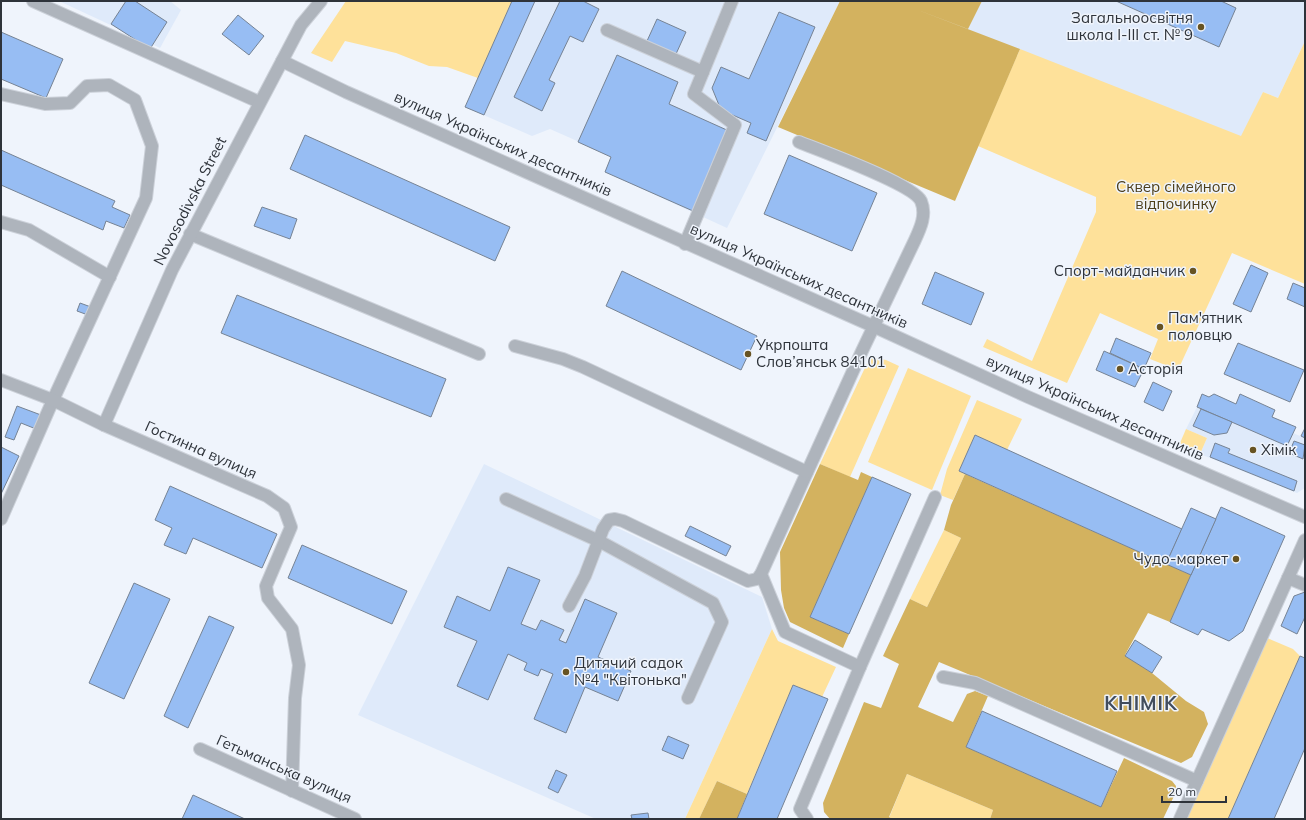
<svg xmlns="http://www.w3.org/2000/svg" width="1306" height="820" viewBox="0 0 1306 820" font-family="Mulish,sans-serif">
	<style>
		.built { fill: #dfeafa }
		.green { fill: #fee19a }
		.forest { fill: #d3b25f }
		.building { fill: #97bdf3; stroke: #768394 }
		.lines { fill: none; stroke-linecap: round; stroke-linejoin: round }
		.minor-casing { stroke: #ccd1d9; stroke-width: 14 }
		.minor { stroke: #aeb4bc; stroke-width: 12 }
		.poi-dot { fill: #675322; stroke: #eff4fc; stroke-width: 1.5 }
		.labels { text-anchor: middle; stroke-width: 3; stroke-linejoin: round; paint-order: stroke }
		.poi-label { font-size: 15px; fill: #2e333a; stroke: #eff4fc; text-anchor: start }
		.street-label { font-size: 15px; fill: #2e333a; stroke: #eff4fc }
		.park-label { font-size: 15px; fill: #4c3e1a; stroke: #eff4fc }
		.district-label { font-size: 19px; font-weight: bold; letter-spacing: 1px; fill: #424d5d; stroke: #eff4fc }
	</style>
	<rect width="100%" height="100%" fill="#eff4fc"/>
	<g class="built">
		<polygon points="59,1 170,1 181,10 160,48"/>
		<polygon points="512,1 840,1 727,228 605,172 611,156 550,129 532,136 465,107"/>
		<polygon points="979,1 1305,1 1305,41 1278,98 1263,92 1242,137 965,29"/>
		<polygon points="1197,407 1287,446 1293,433 1305,438 1305,488 1297,493 1200,454 1207,438 1186,429"/>
		<polygon points="484,464 762,597 772,629 685,819 596,819 358,715"/>
	</g>
	<g class="green">
		<polygon points="346,1 512,1 478,78 447,67 429,66 396,53 345,41 332,62 311,53"/>
		<polygon points="1305,41 1305,284 1232,253 1178,370 1150,359 1158,339 1100,313 1067,383 983,347 987,339 1032,361 1096,212 1096,197 978,146 1020,49 1241,136 1263,92 1278,98"/>
		<polygon points="870,357 886,360 899,366 850,477 820,464"/>
		<polygon points="908,368 971,396 932,490 868,462"/>
		<polygon points="977,400 1022,419 1007,450 975,436 959,471 965,474 953,500 940,495 947,469"/>
		<polygon points="1186,429 1207,438 1200,454 1184,448 1180,443"/>
		<polygon points="944,530 961,538 927,607 910,599"/>
		<polygon points="772,629 778,641 836,667 822,697 793,685 747,794 717,781 699,819 685,819"/>
		<polygon points="1267,638 1293,649 1300,656 1228,819 1185,819"/>
		<polygon points="907,774 993,810 990,819 889,818"/>
	</g>
	<g class="forest">
		<polygon points="840,1 982,1 968,29 910,7 1020,49 955,201 778,127"/>
		<polygon points="820,464 858,480 861,472 872,477 810,617 849,634 843,648 790,622 784,608 781,590 780,552"/>
		<polygon points="965,474 1191,575 1170,622 1148,613 1125,655 1152,673 1186,701 1204,712 1208,724 1192,757 1181,763 939,662 918,707 953,722 967,694 975,691 988,696 966,747 1101,807 1124,758 1172,781 1176,786 1175,794 1163,819 990,819 993,810 907,774 889,817 892,819 830,819 824,812 823,803 864,702 881,708 899,664 883,656 910,599 927,607 961,538 944,530 951,505"/>
		<polygon points="717,781 747,794 737,819 699,819"/>
	</g>
	<g class="building">
		<polygon points="126,1 135,1 167,22 150,49 111,24"/>
		<polygon points="512,1 535,1 484,115 465,107"/>
		<polygon points="560,1 583,1 599,9 583,42 570,36 549,80 555,83 542,111 514,97"/>
		<polygon points="1116,1 1221,1 1236,8 1219,47"/>
		<polygon points="779,12 815,27 766,141 747,133 751,123 721,110 712,88 721,67 749,79"/>
		<polygon points="238,15 264,36 249,55 222,34"/>
		<polygon points="657,19 686,32 676,54 647,41"/>
		<polygon points="1,32 63,59 46,98 1,79"/>
		<polygon points="617,55 678,82 669,104 729,131 693,211 605,172 611,157 578,142"/>
		<polygon points="305,135 510,227 495,261 290,169"/>
		<polygon points="1,150 115,201 112,207 130,215 124,228 106,221 103,230 1,185"/>
		<polygon points="789,155 877,193 852,251 764,214"/>
		<polygon points="262,207 297,219 290,239 254,226"/>
		<polygon points="1251,265 1268,273 1251,312 1233,304"/>
		<polygon points="622,271 757,336 741,370 606,306"/>
		<polygon points="935,272 984,293 971,325 922,304"/>
		<polygon points="1293,283 1305,288 1305,307 1287,299"/>
		<polygon points="237,295 446,379 431,417 221,333"/>
		<polygon points="80,303 91,307 88,315 77,311"/>
		<polygon points="1116,338 1151,353 1144,369 1110,353"/>
		<polygon points="1238,343 1304,370 1290,402 1224,374"/>
		<polygon points="1104,351 1144,369 1135,387 1096,370"/>
		<polygon points="1153,382 1172,391 1163,411 1144,402"/>
		<polygon points="1202,394 1209,397 1214,394 1236,404 1240,394 1275,410 1272,417 1296,427 1287,446 1197,407"/>
		<polygon points="17,406 41,415 36,429 21,423 14,440 5,437"/>
		<polygon points="1201,409 1232,422 1227,433 1214,435 1193,426"/>
		<polygon points="1305,428 1305,438 1301,436"/>
		<polygon points="975,435 1182,529 1166,564 959,471"/>
		<polygon points="1294,441 1305,445 1303,459 1289,453"/>
		<polygon points="1215,443 1230,449 1228,453 1297,481 1294,491 1210,457"/>
		<polygon points="1,447 19,456 1,494"/>
		<polygon points="872,477 911,494 849,634 810,617"/>
		<polygon points="170,486 277,534 262,568 193,538 186,554 164,545 172,528 155,520"/>
		<polygon points="1221,507 1285,536 1243,631 1229,641 1202,629 1198,635 1170,622"/>
		<polygon points="1191,508 1216,519 1191,575 1166,564"/>
		<polygon points="690,526 731,546 726,556 685,536"/>
		<polygon points="302,545 407,591 392,624 288,578"/>
		<polygon points="508,567 540,580 521,624 536,630 541,620 564,630 559,640 566,643 585,599 617,613 598,657 631,671 618,701 585,687 566,733 534,719 553,674 541,669 538,676 524,670 527,663 508,654 488,700 457,686 477,641 444,627 457,596 490,611"/>
		<polygon points="134,583 170,599 124,699 89,683"/>
		<polygon points="1305,592 1305,617 1297,634 1281,626 1294,596"/>
		<polygon points="209,616 234,627 188,728 164,716"/>
		<polygon points="1135,640 1162,657 1152,673 1125,656"/>
		<polygon points="1300,656 1305,658 1305,748 1274,819 1228,819"/>
		<polygon points="793,685 828,699 777,819 737,819"/>
		<polygon points="982,711 1117,771 1101,807 966,747"/>
		<polygon points="668,736 689,745 683,759 662,750"/>
		<polygon points="556,770 567,775 558,793 548,788"/>
		<polygon points="193,795 245,819 182,819"/>
		<polygon points="648,813 649,819 632,819 631,815"/>
	</g>
	<g class="lines">
		<g class="minor-casing">
			<g id="minor">
				<polyline points="33,1 259,102"/>
				<polyline points="607,30 703,72"/>
				<polyline points="282,61 346,92 875,327 1028,397 1305,517"/>
				<polyline points="1,94 45,104 70,103 87,86 109,85 135,100 152,146 146,198 53,400 1,519"/>
				<path d="M799,142C821,151 913,184 921,201C927,215 920,229 914,242L862,351L761,574L785,632L860,667"/>
				<polyline points="1,222 29,230 110,277"/>
				<polyline points="190,234 479,354"/>
				<polyline points="685,244 735,125 694,94 732,1"/>
				<polyline points="515,346 563,359 583,367 807,472"/>
				<polyline points="1,380 53,400 104,425 267,496 284,508 291,527 266,586 268,598 292,629 299,665 295,698 292,791"/>
				<polyline points="104,425 172,270 301,25 321,1"/>
				<polyline points="506,499 599,541 713,603 722,622 688,698"/>
				<polyline points="1288,578 1305,585"/>
				<polyline points="569,606 585,576 603,529 609,520 615,519 623,521 748,581 757,579 761,574"/>
				<polyline points="943,677 975,683 1197,781"/>
				<polyline points="200,749 355,819"/>
				<polyline points="807,819 800,809 860,667 935,497"/>
				<polyline points="1180,819 1305,540"/>
			</g>
		</g>
		<use href="#minor" class="minor"/>
	</g>
	<g class="poi-dot">
		<circle cx="1201" cy="27" r="4"/>
		<circle cx="1193" cy="271" r="4"/>
		<circle cx="1160" cy="327" r="4"/>
		<circle cx="748" cy="354" r="4"/>
		<circle cx="1120" cy="369" r="4"/>
		<circle cx="1253" cy="450" r="4"/>
		<circle cx="1236" cy="559" r="4"/>
		<circle cx="566" cy="672" r="4"/>
	</g>
	<g class="labels">
		<g class="poi-label">
			<text x="1193" y="23" text-anchor="end">Загальноосвітня<tspan x="1193" dy="17">школа І-ІІІ ст. № 9</tspan></text>
			<text x="1185" y="276" text-anchor="end">Спорт-майданчик</text>
			<text x="1168" y="323">Пам'ятник<tspan x="1168" dy="17">половцю</tspan></text>
			<text x="756" y="350">Укрпошта<tspan x="756" dy="17">Слов’янськ 84101</tspan></text>
			<text x="1128" y="374">Асторія</text>
			<text x="1261" y="455">Хімік</text>
			<text x="1228" y="564" text-anchor="end">Чудо-маркет</text>
			<text x="574" y="668">Дитячий садок<tspan x="574" dy="17">№4 "Квітонька"</tspan></text>
		</g>
		<g class="street-label">
			<text transform="translate(503 144) rotate(24)" y="5">вулиця Українських десантників</text>
			<text transform="translate(190 201) rotate(-63)" y="5">Novosodivska Street</text>
			<text transform="translate(799 276) rotate(24)" y="5">вулиця Українських десантників</text>
			<text transform="translate(1095 408) rotate(24)" y="5">вулиця Українських десантників</text>
			<text transform="translate(201 450) rotate(24)" y="5">Гостинна вулиця</text>
			<text transform="translate(284 769) rotate(24)" y="5">Гетьманська вулиця</text>
		</g>
		<g class="park-label">
			<text x="1176" y="192">Сквер сімейного<tspan x="1176" dy="17">відпочинку</tspan></text>
		</g>
		<g class="district-label">
			<text x="1141" y="710">KHIMIK</text>
		</g>
	</g>
	<rect width="1306" height="820" fill="none" stroke="#2e333a" stroke-width="4"/>
	<path d="M1162 796v6h64v-6" fill="none" stroke="#2e333a" stroke-width="2"/>
	<text x="1168" y="796" font-size="12" fill="#2e333a" stroke="#eff4fc" stroke-width="3" paint-order="stroke">20 m</text>
</svg>
